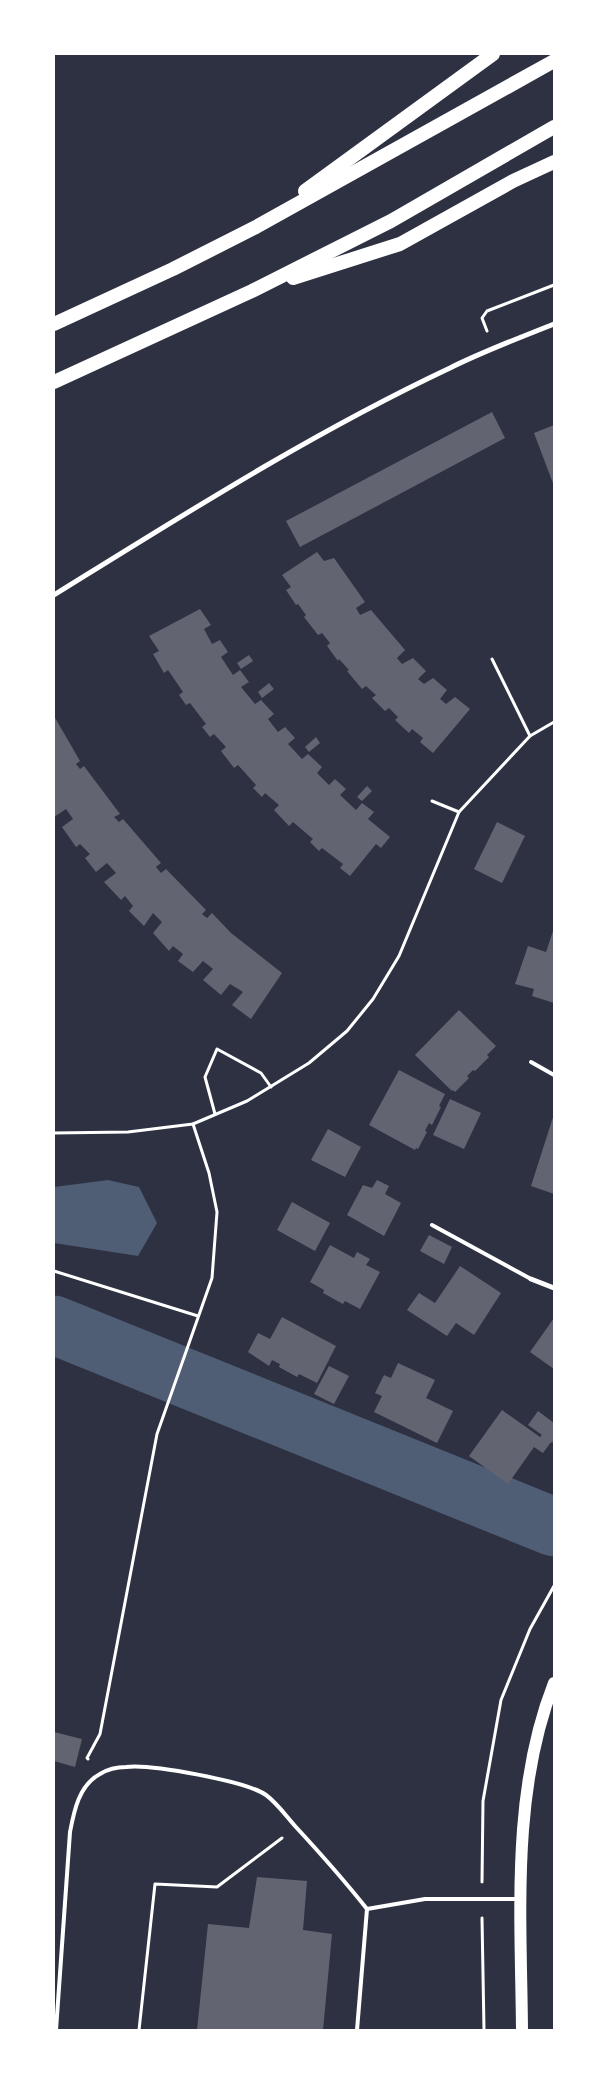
<svg xmlns="http://www.w3.org/2000/svg" width="608" height="2084" viewBox="0 0 608 2084" font-family="'Open Sans',sans-serif">
	<style>
		.water { fill: #4f5d75 }
		.lines { fill: none; stroke-linecap: round; stroke-linejoin: round }
		.river { stroke: #4f5d75; stroke-width: 59 }
		.building { fill: #626471 }
		.path { stroke: #fff; stroke-width: 3 }
		.service { stroke: #fff; stroke-width: 4 }
		.minor { stroke: #fff; stroke-width: 5 }
		.primary { stroke: #fff; stroke-width: 12 }
		.trunk { stroke: #fff; stroke-width: 14 }
	</style>
	<rect width="100%" height="100%" fill="#2d3142"/>
	<polygon class="water" points="108,1180 139,1187 157,1223 138,1256 54,1243 54,1187"/>
	<g class="lines">
		<polyline class="river" points="54,1325 554,1527"/>
	</g>
	<g class="building">
		<polygon points="492,412 505,438 300,547 286,521"/>
		<polygon points="554,425 554,486 534,433"/>
		<polygon points="317,552 324,561 334,558 365,602 356,608 360,615 371,610 405,650 397,658 402,664 413,658 426,671 418,679 424,684 433,678 447,690 440,699 446,704 455,697 470,709 433,753 420,742 423,738 412,729 409,733 395,720 398,717 389,708 385,711 372,698 376,695 366,686 362,689 347,671 349,670 339,659 338,661 327,646 330,643 322,633 318,635 304,617 306,615 298,604 296,605 286,590 291,587 282,575"/>
		<polygon points="200,609 211,625 204,629 212,644 220,640 228,652 221,657 233,675 240,670 249,682 241,687 255,704 261,700 274,714 268,719 278,732 285,727 295,738 288,744 302,759 308,754 322,767 317,773 329,785 335,779 346,789 340,795 356,810 362,803 374,812 368,819 390,837 381,848 376,844 350,876 340,868 343,864 322,848 319,851 310,842 313,839 293,822 289,826 274,810 279,805 265,793 262,797 253,788 256,785 238,765 234,768 221,751 226,747 214,734 210,737 202,727 206,724 190,703 186,705 179,695 183,692 168,670 164,673 153,654 159,651 149,636"/>
		<polygon points="249,655 253,661 241,669 237,663"/>
		<polygon points="269,683 274,689 262,698 258,692"/>
		<polygon points="54,716 80,761 76,764 80,769 84,766 120,814 114,817 119,822 123,819 161,863 156,867 161,873 166,869 206,910 202,914 207,918 212,913 231,933 282,973 251,1019 232,1005 243,992 230,984 221,995 203,980 213,969 203,961 193,972 178,961 183,954 173,946 169,951 153,933 162,922 153,913 144,926 129,911 133,906 125,896 121,900 104,882 116,873 107,863 96,872 85,858 90,854 80,844 76,847 62,827 73,819 66,809 54,817"/>
		<polygon points="316,737 320,743 309,752 305,747"/>
		<polygon points="367,786 372,791 362,801 357,797"/>
		<polygon points="497,822 525,836 502,883 474,869"/>
		<polygon points="554,928 554,1003 532,996 534,989 515,984 528,946 546,952"/>
		<polygon points="459,1010 496,1046 487,1055 489,1057 475,1071 473,1070 467,1076 469,1078 455,1092 453,1090 452,1091 415,1055"/>
		<polygon points="399,1070 445,1094 439,1106 441,1107 432,1125 429,1123 425,1131 427,1132 418,1149 416,1148 415,1150 369,1125"/>
		<polygon points="450,1099 481,1113 464,1149 433,1135"/>
		<polygon points="554,1114 554,1194 531,1186"/>
		<polygon points="328,1129 361,1147 345,1177 311,1160"/>
		<polygon points="377,1180 389,1186 385,1194 401,1203 384,1236 347,1215 363,1185 372,1188"/>
		<polygon points="292,1202 330,1223 315,1251 277,1230"/>
		<polygon points="429,1235 452,1247 444,1264 420,1251"/>
		<polygon points="330,1245 354,1258 357,1252 370,1259 366,1265 380,1272 360,1309 345,1301 343,1304 323,1293 324,1290 310,1282"/>
		<polygon points="460,1266 501,1293 474,1335 456,1323 447,1336 407,1310 419,1293 435,1303"/>
		<polygon points="282,1317 336,1346 317,1383 299,1374 297,1377 279,1367 280,1364 272,1360 269,1366 248,1352 258,1333 270,1339"/>
		<polygon points="554,1318 554,1369 530,1352"/>
		<polygon points="398,1363 435,1380 426,1398 453,1411 437,1443 374,1412 382,1396 375,1393 384,1375 391,1378"/>
		<polygon points="329,1366 349,1376 334,1404 314,1394"/>
		<polygon points="502,1410 540,1437 542,1435 528,1425 538,1411 554,1423 554,1440 552,1443 551,1442 543,1453 534,1447 508,1484 469,1456"/>
		<polygon points="54,1732 82,1739 75,1767 54,1761"/>
		<polygon points="257,1877 307,1881 303,1930 332,1934 323,2030 197,2030 208,1924 249,1928"/>
	</g>
	<g class="lines">
		<g class="path">
			<polyline points="487,331 482,318 487,311 554,285"/>
			<polyline points="492,659 530,736"/>
			<polyline points="432,801 459,812"/>
			<polyline points="215,1114 205,1077 217,1049 261,1073 271,1087"/>
			<polyline points="54,1133 128,1132 193,1124 247,1101 309,1063 347,1031 373,999 399,956 459,812 530,736 554,722"/>
			<polyline points="54,1271 198,1316"/>
			<polyline points="88,1759 87,1758 100,1734 157,1434 212,1278 217,1212 209,1173 193,1124"/>
			<polyline points="482,1882 483,1801 501,1700 530,1629 554,1586"/>
			<polyline points="482,1918 484,2030"/>
			<polyline points="139,2030 155,1884 217,1887 282,1838"/>
		</g>
		<g class="service">
			<polyline points="531,1062 554,1075"/>
			<polyline points="432,1225 531,1279"/>
			<path d="M56,2030L70,1832C74,1811 79,1785 100,1774C108,1769 118,1767 126,1767C151,1764 246,1781 266,1795C277,1803 286,1816 295,1826C320,1853 344,1880 367,1909"/>
			<polyline points="357,2030 367,1909 425,1899 519,1899"/>
		</g>
		<g class="minor">
			<path d="M54,595C183,515 312,433 450,368C484,351 519,338 554,324"/>
			<polyline points="531,1279 554,1288"/>
		</g>
		<path class="primary" d="M522,2030C521,1915 511,1792 554,1683"/>
		<g class="trunk">
			<polyline points="305,191 493,54"/>
			<polyline points="293,278 400,244 513,181 554,162"/>
			<polyline points="54,324 173,269 256,227 554,61"/>
			<polyline points="54,382 252,291 391,221 554,127"/>
		</g>
	</g>
	<rect width="608" height="2084" fill="none" stroke="#ffffff" stroke-width="110"/>
</svg>
